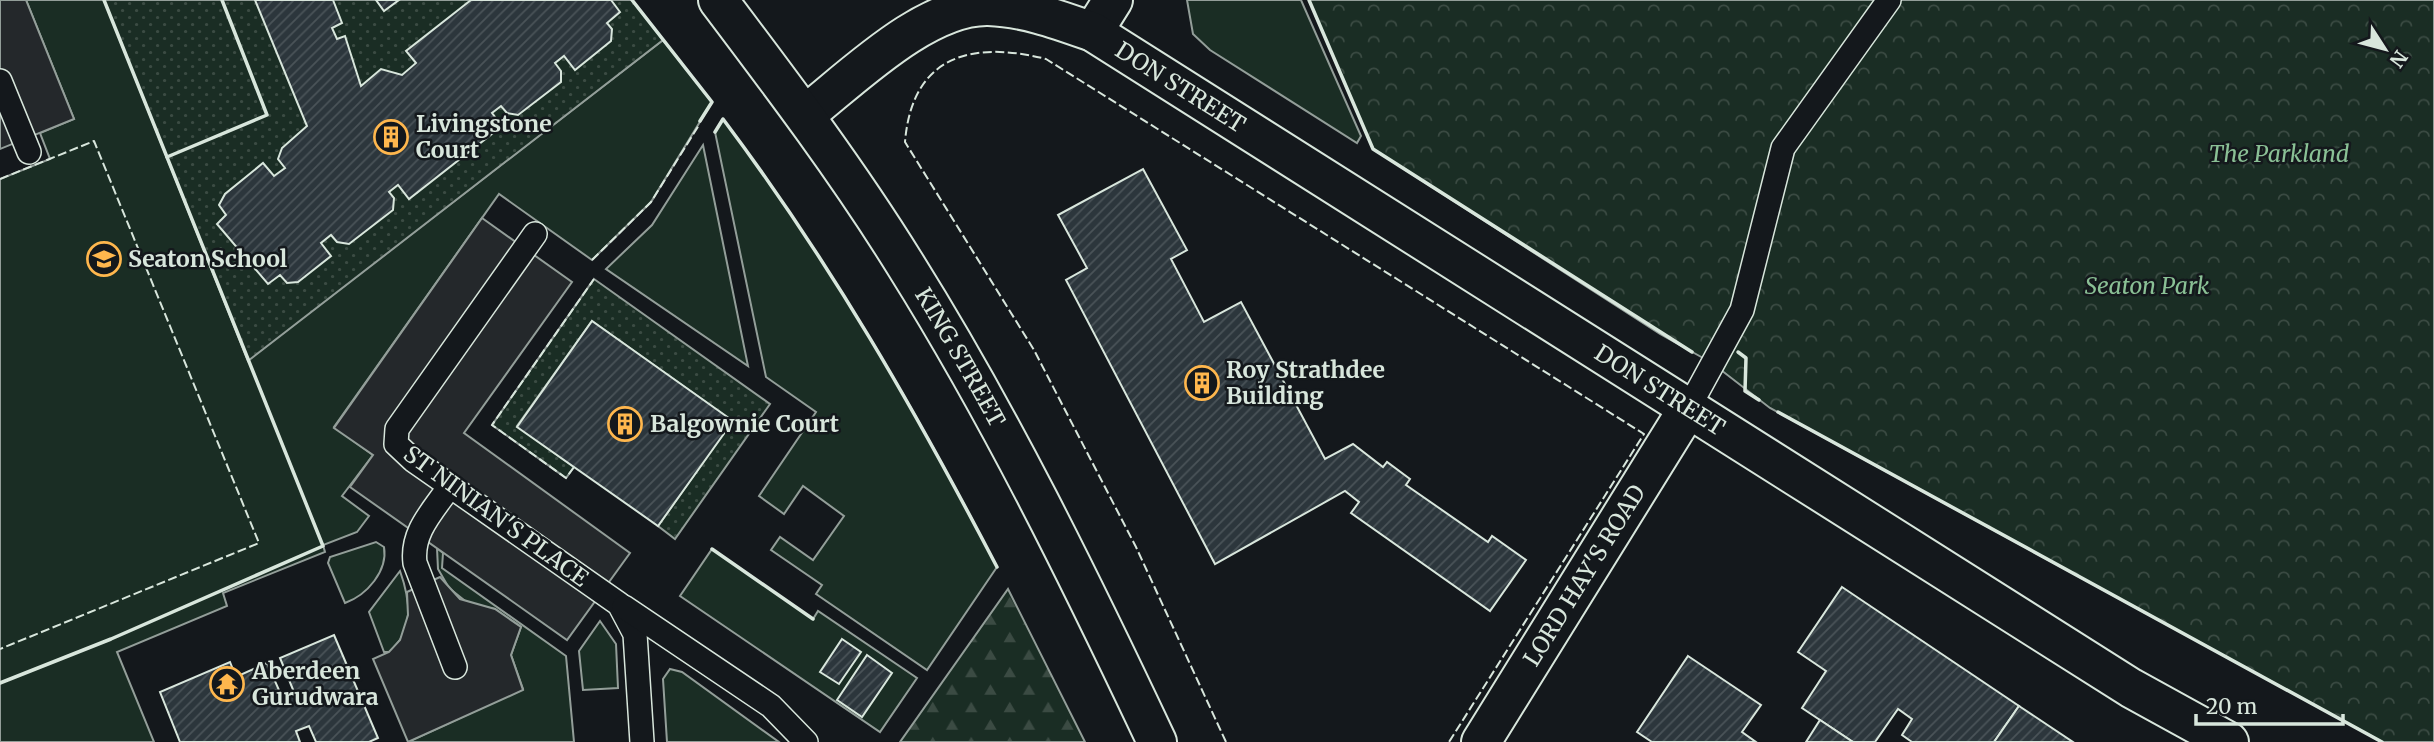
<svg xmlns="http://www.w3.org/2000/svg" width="2434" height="742" viewBox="0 0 2434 742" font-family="Merriweather,serif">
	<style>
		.grass { fill: #1a2d24; stroke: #939e99; stroke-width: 2 }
		.forest { fill: url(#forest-firs); stroke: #939e99; stroke-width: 2 }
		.park { fill: url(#park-crowns); stroke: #939e99; stroke-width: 2 }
		.garden { fill: url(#garden-dots); stroke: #939e99; stroke-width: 2 }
		.parking { fill: #24282b; stroke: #939e99; stroke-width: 2 }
		.building { fill: url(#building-hatch); stroke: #d8e6dc; stroke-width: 2 }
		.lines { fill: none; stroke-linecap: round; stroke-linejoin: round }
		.service-casing { stroke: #d8e6dc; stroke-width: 26 }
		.minor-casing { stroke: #d8e6dc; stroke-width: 42 }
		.primary-casing { stroke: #d8e6dc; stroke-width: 42 }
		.service { stroke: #14181c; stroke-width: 23 }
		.minor { stroke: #14181c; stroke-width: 38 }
		.primary { stroke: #14181c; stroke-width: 38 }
		.fence { stroke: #d8e6dc; stroke-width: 2; stroke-dasharray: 9 3.5; stroke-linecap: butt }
		.wall { stroke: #d8e6dc; stroke-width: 3.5 }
		.labels { text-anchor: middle; stroke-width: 5; stroke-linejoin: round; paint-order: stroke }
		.street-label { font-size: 23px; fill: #d8e6dc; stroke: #14181c }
		.poi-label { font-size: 23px; font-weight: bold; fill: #d8e6dc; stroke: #14181c; text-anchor: start }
		.park-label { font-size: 23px; font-style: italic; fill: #8ac095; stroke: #14181c }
	</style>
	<defs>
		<pattern id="forest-firs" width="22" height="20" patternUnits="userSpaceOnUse" patternTransform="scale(1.75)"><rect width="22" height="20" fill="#1a2d24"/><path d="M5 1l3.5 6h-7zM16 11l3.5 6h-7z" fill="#3b4b43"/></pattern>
		<pattern id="park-crowns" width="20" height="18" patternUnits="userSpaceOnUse" patternTransform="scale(1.75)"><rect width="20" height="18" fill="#1a2d24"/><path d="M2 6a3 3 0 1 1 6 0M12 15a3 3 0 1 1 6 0" fill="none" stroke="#3b4b43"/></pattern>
		<pattern id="garden-dots" width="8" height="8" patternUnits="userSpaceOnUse" patternTransform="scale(1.75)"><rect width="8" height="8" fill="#1a2d24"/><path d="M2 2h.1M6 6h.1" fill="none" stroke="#3b4b43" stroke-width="1.8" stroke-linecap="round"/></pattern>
		<pattern id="building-hatch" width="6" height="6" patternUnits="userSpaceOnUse" patternTransform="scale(1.75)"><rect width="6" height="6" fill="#2c363c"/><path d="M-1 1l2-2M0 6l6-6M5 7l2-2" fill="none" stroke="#4a5358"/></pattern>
	</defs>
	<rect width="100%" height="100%" fill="#14181c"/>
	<g class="grass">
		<polygon points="26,0 104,0 248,360 663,40 712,102 651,202 592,260 499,194 334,427 373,455 342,496 369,516 357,532 323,545 325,552 223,593 227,606 117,652 154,742 0,742 0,179 50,159 40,133 74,119"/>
		<polygon points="1187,0 1301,0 1361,136 1357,143 1210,50 1193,34"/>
		<path d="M723,119C829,260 916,410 997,567L927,670L816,594L822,585L771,550L780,537L813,560L844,516L803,486L784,514L759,496L816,412L766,377L715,132Z"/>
		<polygon points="703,145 748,366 606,269 652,225"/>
		<path d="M376,542L384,547C388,571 367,595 345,603L328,563L330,557Z"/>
		<polygon points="437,548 443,553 442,568 566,656 574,742 408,742 523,689 511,655 521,627 495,609 469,604 449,588 438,569"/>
		<polygon points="712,549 813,619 818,611 917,678 880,732 680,596"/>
		<path d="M400,571C410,599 415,631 389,652H384L369,612Z"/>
		<polygon points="600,621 616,644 618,688 583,690 579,651"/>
		<polygon points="670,669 682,672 779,742 667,742 663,679"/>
	</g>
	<polygon class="forest" points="1008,589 1085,742 900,742"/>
	<polygon class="park" points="1309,0 2434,0 2434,742 2382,742 1770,408 1712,363 1660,334 1373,149"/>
	<g class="garden">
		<polygon points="104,0 632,0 663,40 248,361"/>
		<polygon points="594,279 770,404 675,539 658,526 732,421 592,321 517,426 574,467 566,478 492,425"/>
	</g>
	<g class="parking">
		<polygon points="0,0 26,0 74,119 0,149"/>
		<polygon points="482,218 572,282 464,433 630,553 567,640 350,487 373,455 334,428"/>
		<polygon points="440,577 460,599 495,609 521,627 511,655 523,690 408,742 373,659 389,652 400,640 408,615 407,592"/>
	</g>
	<g class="building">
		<polygon points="255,0 333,0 342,23 332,28 337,39 345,36 361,86 381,69 402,75 416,63 406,51 471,0 611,0 620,12 607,23 612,29 611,41 575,70 564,56 555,63 561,71 561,82 518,115 507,113 501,106 492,113 502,126 409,199 398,185 389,192 394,198 393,210 349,244 337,242 331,235 321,243 331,256 298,282 287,283 280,275 268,284 217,224 226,215 219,205 225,194 263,163 274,176 285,168 278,159 282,148 307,126"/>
		<polygon points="376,0 399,0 384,11"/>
		<polygon points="1143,169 1187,250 1171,259 1204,322 1241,302 1325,459 1353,444 1383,467 1387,462 1410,479 1406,485 1488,542 1492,536 1526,560 1490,611 1351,513 1359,502 1345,491 1215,564 1066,280 1087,268 1058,215"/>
		<polygon points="592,321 733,421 658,526 517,427"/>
		<polygon points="1842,587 2019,706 1994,742 1912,742 1902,735 1912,719 1898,709 1875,742 1853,742 1802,708 1826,671 1798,652"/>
		<polygon points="334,635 378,738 369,742 316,742 309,726 296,731 300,742 180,742 160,692 230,662 236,677 267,663 282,697 294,692 280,658"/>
		<polygon points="842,639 861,652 839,684 820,672"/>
		<polygon points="867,655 892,673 862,717 837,700"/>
		<polygon points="1688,656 1761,705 1742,732 1756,742 1652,742 1637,732"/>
		<polygon points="2019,706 2073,742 1994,742"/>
		<polygon points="1820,720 1853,742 1806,742"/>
	</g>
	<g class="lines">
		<g class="service-casing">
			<g id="service">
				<polyline points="0,81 29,152"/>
				<polyline points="535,234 397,429 396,444 413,460 619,604 635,634 642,742"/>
				<polyline points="1689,407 1742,310 1783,148 1889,0"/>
				<path d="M450,486C433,511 411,532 415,563L455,667"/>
				<polyline points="624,607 771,706 806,742"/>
			</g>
		</g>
		<g class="minor-casing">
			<g id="minor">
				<polyline points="1093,32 1113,0"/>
				<path id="s1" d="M805,115C852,78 925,5 988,6C1024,7 1059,20 1093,32L2131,688L2229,742"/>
				<path id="s2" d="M1481,742L1689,407"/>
			</g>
		</g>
		<g class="primary-casing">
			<g id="primary">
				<path id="s3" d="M718,0C783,86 848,172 905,264C1001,417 1080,579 1157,742"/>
			</g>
		</g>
		<use href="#service" class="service"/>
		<use href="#minor" class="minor"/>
		<use href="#primary" class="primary"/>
		<g class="fence">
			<polyline points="0,179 94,141 259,543 0,649"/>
			<polyline points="592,260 651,202 699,125"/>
			<polyline points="574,467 566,478 492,425 594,279"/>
			<path d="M1226,742L1136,547L1034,350L905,142C912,56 971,40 1046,59L1644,434L1449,742"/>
		</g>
		<g class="wall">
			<polyline points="632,0 712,102 700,121"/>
			<polyline points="1309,0 1373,149 1692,352"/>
			<path d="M715,132L723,119C831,263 914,408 997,567"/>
			<polyline points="167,157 267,115 222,0"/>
			<polyline points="1738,352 1746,358 1745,391 1759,400"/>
			<polyline points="1778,412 2382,742"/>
			<polyline points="712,549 813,619"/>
			<polyline points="0,683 111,639 323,546 104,0"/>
		</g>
	</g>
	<defs>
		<g id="building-ring" transform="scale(1.75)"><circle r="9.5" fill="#14181c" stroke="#ffb74d" stroke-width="1.5"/><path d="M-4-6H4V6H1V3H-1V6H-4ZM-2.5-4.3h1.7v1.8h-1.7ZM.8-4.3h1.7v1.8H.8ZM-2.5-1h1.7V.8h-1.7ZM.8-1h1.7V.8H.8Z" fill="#ffb74d"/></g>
		<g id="school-ring" transform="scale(1.75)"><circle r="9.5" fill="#14181c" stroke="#ffb74d" stroke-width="1.5"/><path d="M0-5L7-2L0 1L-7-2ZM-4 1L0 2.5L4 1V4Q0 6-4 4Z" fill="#ffb74d"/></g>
		<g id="temple-ring" transform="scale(1.75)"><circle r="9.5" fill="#14181c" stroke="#ffb74d" stroke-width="1.5"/><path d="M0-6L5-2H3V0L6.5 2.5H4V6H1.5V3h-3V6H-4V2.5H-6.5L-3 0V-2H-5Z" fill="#ffb74d"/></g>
	</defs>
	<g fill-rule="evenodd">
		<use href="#building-ring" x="391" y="137"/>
		<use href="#school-ring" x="104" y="259"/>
		<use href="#building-ring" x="1202" y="383"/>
		<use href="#building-ring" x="625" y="424"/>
		<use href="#temple-ring" x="227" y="684"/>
	</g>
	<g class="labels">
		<g class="street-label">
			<text dy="8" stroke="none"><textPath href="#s1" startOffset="429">DON STREET</textPath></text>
			<text dy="8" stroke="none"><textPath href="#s3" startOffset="432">KING STREET</textPath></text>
			<text dy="8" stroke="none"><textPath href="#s1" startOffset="996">DON STREET</textPath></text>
			<text transform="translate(496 516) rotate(36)" y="8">ST NINIAN'S PLACE</text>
			<text dy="8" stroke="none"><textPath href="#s2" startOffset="196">LORD HAY'S ROAD</textPath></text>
		</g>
		<g class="poi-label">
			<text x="416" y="132">Livingstone<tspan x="416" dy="26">Court</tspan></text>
			<text x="128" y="267">Seaton School</text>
			<text x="1226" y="378">Roy Strathdee<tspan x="1226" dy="26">Building</tspan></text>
			<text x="650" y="432">Balgownie Court</text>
			<text x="252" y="679">Aberdeen<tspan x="252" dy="26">Gurudwara</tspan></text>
		</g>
		<g class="park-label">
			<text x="2279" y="162">The Parkland</text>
			<text x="2147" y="294">Seaton Park</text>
		</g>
	</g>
	<g transform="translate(2385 49) rotate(126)" stroke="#14181c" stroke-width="5" paint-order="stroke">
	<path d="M0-5L12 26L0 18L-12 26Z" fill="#d8e6dc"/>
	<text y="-10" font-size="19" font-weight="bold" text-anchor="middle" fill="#d8e6dc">N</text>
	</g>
	<path d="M2196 714v10h147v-10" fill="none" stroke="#d8e6dc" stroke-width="3.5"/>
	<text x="2206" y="714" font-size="21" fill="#d8e6dc" stroke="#14181c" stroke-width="5" paint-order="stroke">20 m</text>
</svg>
